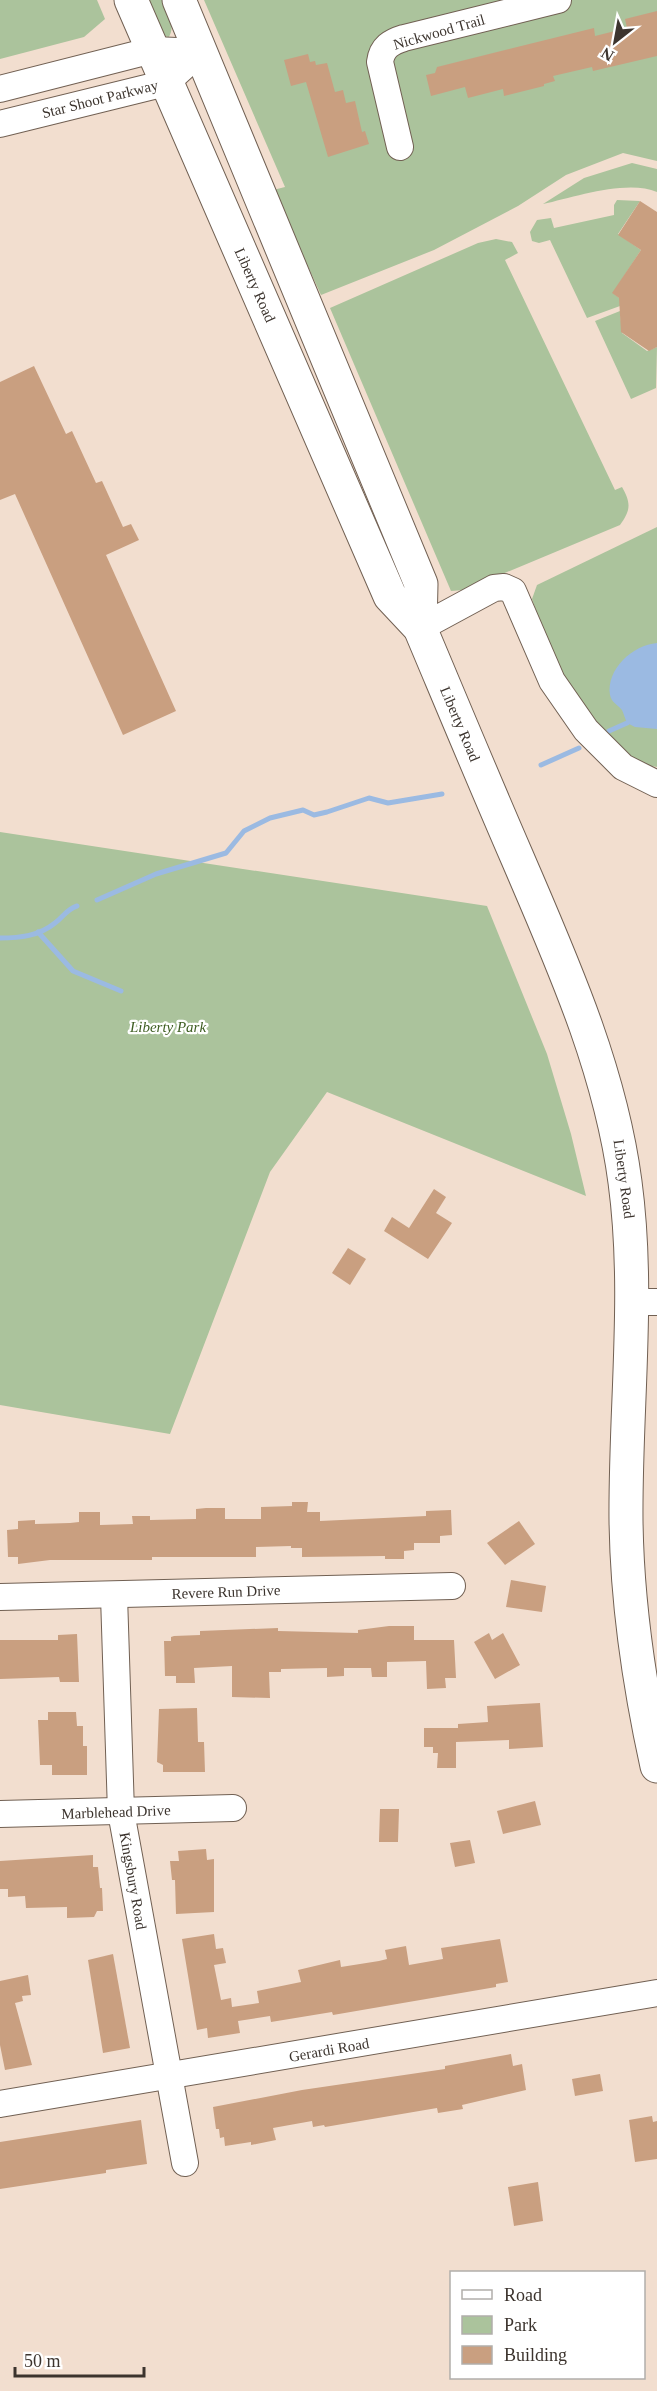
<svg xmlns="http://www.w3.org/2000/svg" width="657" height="2391" viewBox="0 0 657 2391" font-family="Georgia,serif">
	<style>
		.green { fill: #abc39c }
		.water { fill: #9bbae2 }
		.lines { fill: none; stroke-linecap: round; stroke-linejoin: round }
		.stream { stroke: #9bbae2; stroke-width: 5 }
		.building { fill: #c99f80 }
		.minor-casing { stroke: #716053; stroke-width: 28 }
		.major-casing { stroke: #716053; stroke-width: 35 }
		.minor { stroke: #fff; stroke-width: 26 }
		.major { stroke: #fff; stroke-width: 33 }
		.labels { text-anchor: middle; stroke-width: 4.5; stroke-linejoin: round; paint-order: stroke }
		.street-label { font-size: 15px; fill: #3c342e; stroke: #fff }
		.park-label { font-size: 15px; font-style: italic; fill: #3d5d21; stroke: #fff }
	</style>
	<rect width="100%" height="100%" fill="#f2decf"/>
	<g class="green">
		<polygon points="0,0 97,0 105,19 84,37 0,59"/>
		<path d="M148,0H164C168,12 176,25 169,37L164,36Z"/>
		<polygon points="204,0 657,0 657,161 623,153 566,175 518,206 434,250 321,295 273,190 285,187"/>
		<path d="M632,163L657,169V192C628,179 574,197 543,204L584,178Z"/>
		<polygon points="617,200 640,201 618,234 641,250 613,293 623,301 620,306 587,318 550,240 539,243 532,241 530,232 537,220 551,218 554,228 614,215 614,205"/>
		<path d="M496,239L512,242L518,253L505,260L615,490L622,487C631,503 631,510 620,525L464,590L451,591L330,308L478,243Z"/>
		<polygon points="620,311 622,333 647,351 657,347 656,388 631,399 595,321"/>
		<polygon points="657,527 657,767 641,764 614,746 579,705 550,652 532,599 537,585"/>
		<polygon points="0,832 487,906 547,1054 571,1134 586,1196 327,1092 270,1172 170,1434 0,1405"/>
	</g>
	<path class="water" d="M657,643V729L635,727L627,723C625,719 624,714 622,710C617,704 612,703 610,695C606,669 633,645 657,643Z"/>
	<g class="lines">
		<g class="stream">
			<polyline points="609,731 627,723"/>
			<polyline points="541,765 579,748"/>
			<polyline points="97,900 156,874 226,853 244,831 270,818 303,810 314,815 327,812 369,798 388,803 442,794"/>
			<polyline points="38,932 73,971 121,991"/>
			<path d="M0,938C20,938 39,936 55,923C63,917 67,909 77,906"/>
		</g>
	</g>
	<g class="building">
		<polygon points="657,11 657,56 593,71 592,67 553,76 555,81 544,84 544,86 504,96 503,89 468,98 465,87 431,96 426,75 435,73 437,67 594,28 595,36 627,28 625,19"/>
		<polygon points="308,54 310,62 315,61 316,65 327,63 335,92 343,90 346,103 355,101 362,132 365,131 369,144 328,157 306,82 291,86 284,60"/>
		<polygon points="640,201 657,212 657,347 649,351 621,332 619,298 612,293 641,250 618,235"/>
		<polygon points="34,366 66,434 72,431 96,483 102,481 123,527 131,524 139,540 106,555 176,711 123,735 15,494 0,500 0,382"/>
		<polygon points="434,1189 446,1197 436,1213 452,1223 428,1259 384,1231 392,1217 409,1228"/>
		<polygon points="348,1248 366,1259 350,1285 332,1273"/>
		<polygon points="292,1502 308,1502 307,1512 320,1512 320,1521 426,1516 426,1511 451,1510 452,1535 440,1536 440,1543 414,1543 414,1550 404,1551 404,1559 385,1559 385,1556 302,1557 302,1548 291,1548 291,1546 256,1547 256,1557 152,1557 152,1560 50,1560 18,1564 18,1557 8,1557 7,1530 18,1529 18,1521 35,1520 35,1524 70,1523 79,1522 79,1512 100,1512 100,1525 133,1524 132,1516 150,1516 150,1520 196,1519 196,1509 206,1508 225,1508 225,1519 261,1519 261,1507 292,1506"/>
		<polygon points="519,1521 535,1544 505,1565 487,1543"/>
		<polygon points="511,1580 546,1586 542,1612 506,1607"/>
		<polygon points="389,1626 414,1626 414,1640 454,1640 456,1678 445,1678 446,1688 427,1689 426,1661 387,1662 387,1677 372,1677 371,1668 344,1668 344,1676 327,1677 327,1668 281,1669 281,1672 269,1672 270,1698 232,1697 232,1666 194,1668 195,1683 176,1683 176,1676 165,1676 164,1641 171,1641 171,1637 174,1636 200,1635 200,1631 278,1628 278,1631 358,1633 358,1630"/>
		<polygon points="489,1633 492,1640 503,1633 520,1665 495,1679 474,1642"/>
		<polygon points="77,1634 79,1682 60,1682 59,1677 0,1679 0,1640 58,1640 58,1635"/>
		<polygon points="540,1703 543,1747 509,1749 509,1740 456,1742 456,1768 437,1768 438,1753 433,1753 433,1747 424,1747 424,1728 458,1728 458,1724 488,1722 487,1706"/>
		<polygon points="197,1708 198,1742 204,1742 205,1772 163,1772 163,1765 157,1762 159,1709"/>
		<polygon points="48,1712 76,1712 77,1726 83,1726 83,1746 87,1746 87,1775 52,1775 52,1765 40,1765 38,1720 48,1720"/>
		<polygon points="535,1801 541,1825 503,1834 497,1811"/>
		<polygon points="380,1809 399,1809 398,1842 379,1842"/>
		<polygon points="470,1840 475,1863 455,1867 450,1843"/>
		<polygon points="206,1849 207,1860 214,1859 214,1912 176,1914 175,1880 172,1880 170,1861 179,1861 178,1851"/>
		<polygon points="93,1855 93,1867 98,1867 100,1888 102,1888 103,1911 97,1911 94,1917 67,1918 67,1907 26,1908 25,1896 8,1897 8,1889 0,1889 0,1861"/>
		<polygon points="214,1934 216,1949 223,1948 226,1963 214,1965 221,2000 231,1998 232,2007 259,2003 257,1991 301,1982 298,1970 340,1960 341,1967 379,1961 387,1959 385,1950 406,1946 409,1965 443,1959 441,1948 500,1939 508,1982 496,1984 496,1987 333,2015 332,2012 271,2022 270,2016 238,2021 240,2033 208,2038 207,2028 197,2030 182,1939"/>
		<polygon points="113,1954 130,2048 103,2053 88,1960"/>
		<polygon points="28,1975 31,1995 22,1996 23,2001 15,2003 32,2065 5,2070 0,2045 0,1981"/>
		<polygon points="511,2054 513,2066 522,2064 526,2090 462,2105 463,2109 438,2113 437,2108 325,2127 324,2125 313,2127 312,2121 273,2128 276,2140 251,2145 251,2142 225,2146 224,2137 220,2138 219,2129 216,2129 213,2107 302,2090 445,2069 445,2066"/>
		<polygon points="600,2074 603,2091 575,2096 572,2079"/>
		<polygon points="652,2116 653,2122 657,2121 657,2159 635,2162 629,2120"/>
		<polygon points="141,2120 147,2164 106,2170 106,2173 0,2189 0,2142"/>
		<polygon points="538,2182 543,2221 514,2226 508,2187"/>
	</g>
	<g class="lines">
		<g class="minor-casing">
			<g id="minor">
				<polyline points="0,89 153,50 200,52"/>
				<polyline points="0,124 166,83 200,52"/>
				<path d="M400,147L380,62C382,47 391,42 404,38L558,0"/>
				<polyline points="420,628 494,588 504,587 513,591 552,681 586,730 623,767 657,784"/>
				<polyline points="630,1302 657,1302"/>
				<polyline points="114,1596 121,1812 185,2163"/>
				<polyline points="0,1597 452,1586"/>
				<polyline points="0,1814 233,1808"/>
				<polyline points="0,2104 657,1993"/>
			</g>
		</g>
		<g class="major-casing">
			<g id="major">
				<path d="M131,0L390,596L420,628C452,704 484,781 517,857C562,962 610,1068 625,1182C640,1293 625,1408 626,1520C627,1604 639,1684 657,1766"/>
				<polyline points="179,0 421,584 420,628"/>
			</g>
		</g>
		<use href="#minor" class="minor"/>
		<use href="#major" class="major"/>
	</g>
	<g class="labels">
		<g class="street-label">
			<text transform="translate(439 32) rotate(-16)" y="5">Nickwood Trail</text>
			<text transform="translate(100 99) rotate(-14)" y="5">Star Shoot Parkway</text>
			<text transform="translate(255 285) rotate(66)" y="5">Liberty Road</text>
			<text transform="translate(460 724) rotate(67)" y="5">Liberty Road</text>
			<text transform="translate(624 1179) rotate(82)" y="5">Liberty Road</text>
			<text transform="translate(226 1592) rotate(-2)" y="5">Revere Run Drive</text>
			<text transform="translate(116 1812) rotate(-2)" y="5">Marblehead Drive</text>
			<text transform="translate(133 1881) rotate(80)" y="5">Kingsbury Road</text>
			<text transform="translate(329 2050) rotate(-10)" y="5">Gerardi Road</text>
		</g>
		<g class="park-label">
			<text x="168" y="1032">Liberty Park</text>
		</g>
	</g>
	<rect x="450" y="2271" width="195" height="108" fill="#ffffff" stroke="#b1aeab" stroke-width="1.5"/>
	<rect x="462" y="2290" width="30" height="9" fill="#ffffff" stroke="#b1aeab" stroke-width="1.5"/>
	<text x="504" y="2301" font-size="18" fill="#3c342e">Road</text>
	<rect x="462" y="2316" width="30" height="18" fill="#abc39c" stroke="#b1aeab" stroke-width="1.5"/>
	<text x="504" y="2331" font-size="18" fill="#3c342e">Park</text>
	<rect x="462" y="2346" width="30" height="18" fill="#c99f80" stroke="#b1aeab" stroke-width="1.5"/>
	<text x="504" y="2361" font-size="18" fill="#3c342e">Building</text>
	<g transform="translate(615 42) rotate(211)" stroke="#ffffff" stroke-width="4.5" paint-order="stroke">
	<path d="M0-4.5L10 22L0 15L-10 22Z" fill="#3c342e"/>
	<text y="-9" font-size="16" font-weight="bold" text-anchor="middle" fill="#3c342e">N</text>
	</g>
	<path d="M15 2367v9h129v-9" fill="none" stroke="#3c342e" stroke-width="3"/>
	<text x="24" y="2367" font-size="18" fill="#3c342e" stroke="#ffffff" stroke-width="4.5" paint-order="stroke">50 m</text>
</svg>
